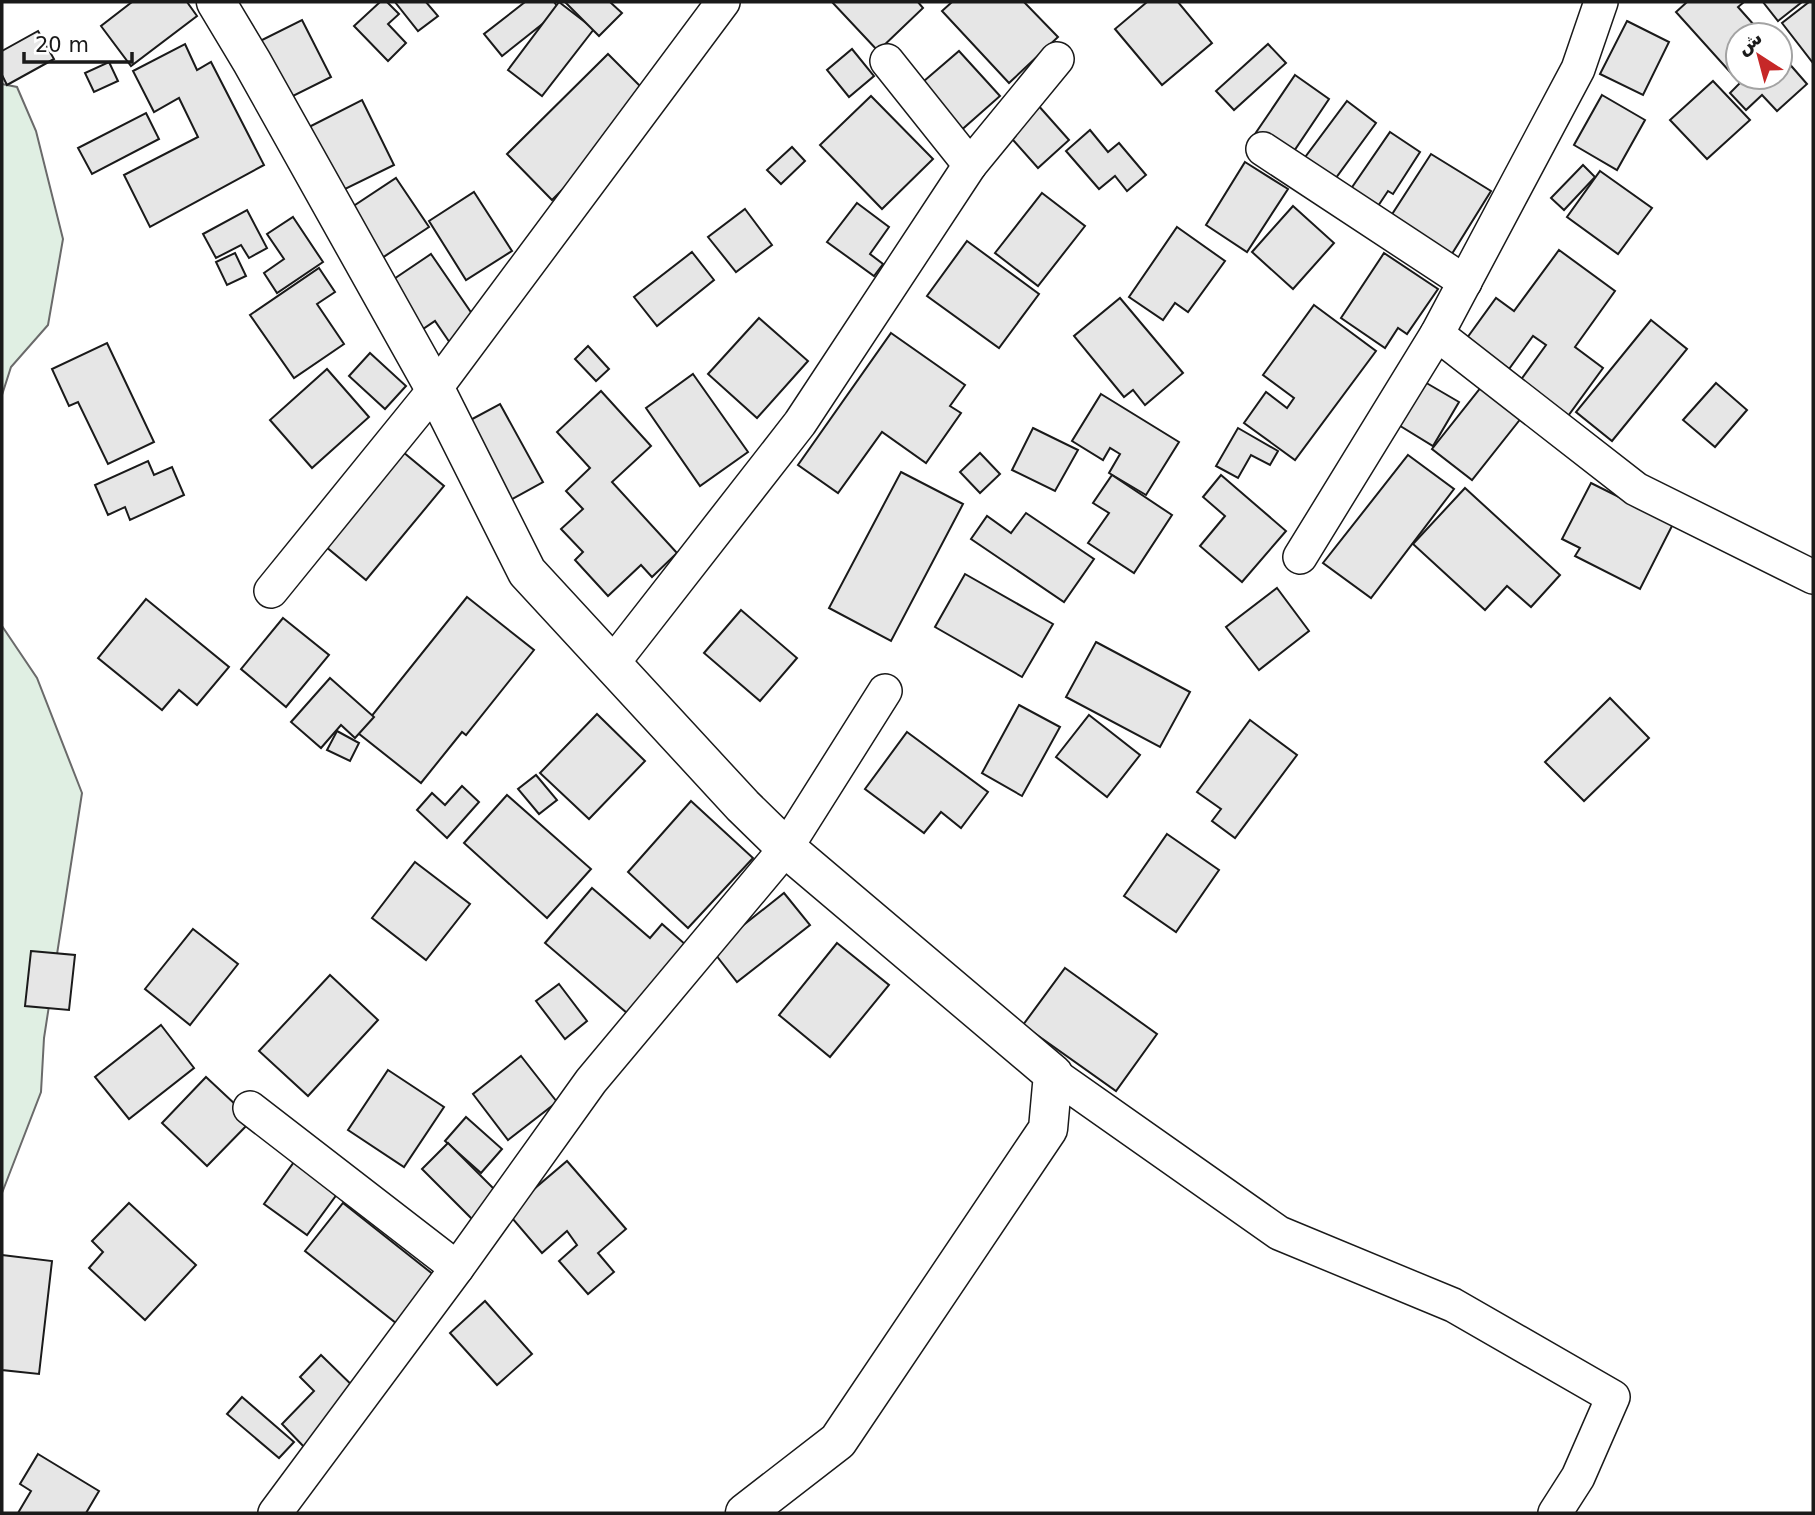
<svg xmlns="http://www.w3.org/2000/svg" width="1815" height="1515" viewBox="0 0 1815 1515" font-family="'DejaVu Sans',Cairo,sans-serif">
	<style>
		.green { fill: #e0efe3; stroke: #6a6a6a; stroke-width: 2 }
		.building { fill: #e6e6e6; stroke: #1a1a1a; stroke-width: 2 }
		.lines { fill: none; stroke-linecap: round; stroke-linejoin: round }
		.minor-casing { stroke: #1a1a1a; stroke-width: 36 }
		.tertiary-casing { stroke: #1a1a1a; stroke-width: 41 }
		.minor { stroke: #fff; stroke-width: 33 }
		.tertiary { stroke: #fff; stroke-width: 38 }
	</style>
	<rect width="100%" height="100%" fill="#fff"/>
	<g class="green">
		<polygon points="2,84 17,87 36,131 63,239 48,325 11,367 2,395"/>
		<polygon points="2,626 37,678 82,793 44,1038 41,1092 2,1193"/>
	</g>
	<g class="building">
		<polygon points="132,2 187,2 197,16 131,66 101,26"/>
		<polygon points="380,2 387,2 399,14 388,24 406,43 388,61 354,26"/>
		<polygon points="395,2 426,2 438,16 418,31"/>
		<polygon points="525,2 554,2 560,10 502,56 484,34"/>
		<polygon points="559,2 594,29 542,96 508,70"/>
		<polygon points="565,2 610,2 622,13 599,36"/>
		<polygon points="832,2 918,2 923,8 878,51"/>
		<polygon points="952,2 1024,2 1058,37 1009,83 942,11"/>
		<polygon points="1147,2 1178,2 1212,43 1162,85 1115,29"/>
		<polygon points="1687,2 1744,2 1738,7 1763,35 1738,35 1738,77 1780,77 1780,53 1807,84 1777,111 1762,95 1746,110 1730,93 1740,83 1676,12"/>
		<polygon points="1763,2 1802,2 1778,21"/>
		<polygon points="1809,2 1813,2 1813,63 1782,23"/>
		<polygon points="302,20 331,77 285,100 256,43"/>
		<polygon points="1627,21 1669,42 1643,95 1600,74"/>
		<polygon points="38,31 54,59 7,85 2,75 2,51"/>
		<polygon points="185,44 197,70 211,62 264,165 150,227 124,175 198,137 179,98 154,112 133,71"/>
		<polygon points="1268,44 1286,63 1234,110 1216,91"/>
		<polygon points="852,49 874,76 849,97 827,70"/>
		<polygon points="959,51 1000,96 958,133 917,87"/>
		<polygon points="608,54 653,99 552,200 507,154"/>
		<polygon points="109,62 118,81 94,92 85,73"/>
		<polygon points="1295,75 1329,99 1290,157 1255,134"/>
		<polygon points="1713,81 1750,120 1707,159 1670,120"/>
		<polygon points="1602,95 1645,120 1617,170 1574,145"/>
		<polygon points="871,96 933,159 882,209 820,145"/>
		<polygon points="362,100 394,165 339,192 307,128"/>
		<polygon points="1347,101 1376,123 1330,186 1300,164"/>
		<polygon points="1037,104 1069,140 1038,168 1005,131"/>
		<polygon points="146,113 159,139 92,174 78,148"/>
		<polygon points="1090,130 1108,152 1119,143 1146,175 1127,191 1115,176 1099,189 1066,151"/>
		<polygon points="1390,132 1420,152 1393,194 1388,191 1372,215 1346,196"/>
		<polygon points="792,147 805,161 781,184 767,170"/>
		<polygon points="1431,154 1491,191 1450,257 1389,219"/>
		<polygon points="1245,162 1288,189 1247,252 1206,225"/>
		<polygon points="1583,165 1595,177 1564,210 1551,198"/>
		<polygon points="1600,171 1652,208 1618,254 1567,217"/>
		<polygon points="396,178 429,227 382,258 349,209"/>
		<polygon points="474,192 512,251 466,280 429,221"/>
		<polygon points="1042,193 1085,226 1038,286 995,253"/>
		<polygon points="857,203 889,227 870,254 883,264 874,276 827,242"/>
		<polygon points="1293,206 1334,243 1293,289 1252,252"/>
		<polygon points="745,209 772,245 736,272 708,237"/>
		<polygon points="247,210 267,248 249,258 241,245 216,258 203,234"/>
		<polygon points="293,217 323,262 277,293 264,273 284,259 267,234"/>
		<polygon points="1177,227 1225,261 1188,312 1175,303 1163,320 1129,297"/>
		<polygon points="967,241 1039,294 999,348 927,296"/>
		<polygon points="1559,250 1615,291 1575,347 1603,368 1568,416 1520,381 1546,345 1533,336 1509,369 1467,338 1496,298 1514,311"/>
		<polygon points="692,252 714,280 657,326 634,297"/>
		<polygon points="235,253 246,276 227,285 216,262"/>
		<polygon points="1384,253 1438,289 1407,334 1398,328 1385,348 1341,318"/>
		<polygon points="431,254 479,324 450,343 435,321 420,331 388,283"/>
		<polygon points="319,268 335,292 317,304 344,344 294,378 250,315"/>
		<polygon points="1120,298 1183,373 1145,405 1133,390 1124,397 1074,336"/>
		<polygon points="1314,305 1376,351 1295,460 1244,423 1266,392 1287,408 1294,398 1263,375"/>
		<polygon points="759,318 808,361 757,418 708,374"/>
		<polygon points="1651,320 1687,349 1612,441 1576,412"/>
		<polygon points="891,333 965,385 950,406 961,413 926,463 882,432 838,493 798,465"/>
		<polygon points="107,343 154,442 108,464 78,402 69,406 52,369"/>
		<polygon points="588,346 609,369 596,381 575,359"/>
		<polygon points="370,353 406,386 385,409 349,376"/>
		<polygon points="327,369 369,417 312,468 270,420"/>
		<polygon points="693,374 748,452 700,486 646,408"/>
		<polygon points="1423,381 1459,402 1433,446 1397,424"/>
		<polygon points="1716,383 1747,410 1715,447 1683,420"/>
		<polygon points="1482,386 1522,417 1472,480 1432,449"/>
		<polygon points="601,391 651,446 612,482 677,553 652,577 641,565 608,596 575,560 583,552 561,529 583,509 566,491 590,468 557,432"/>
		<polygon points="1101,394 1179,442 1146,495 1109,473 1120,454 1110,448 1103,460 1072,441"/>
		<polygon points="500,404 543,482 507,502 463,424"/>
		<polygon points="1033,428 1078,450 1055,491 1012,470"/>
		<polygon points="1238,428 1278,451 1270,465 1251,455 1238,478 1216,466"/>
		<polygon points="397,447 444,486 366,580 319,541"/>
		<polygon points="980,453 1000,474 980,493 960,472"/>
		<polygon points="1408,455 1454,489 1371,598 1323,563"/>
		<polygon points="148,461 154,475 172,467 184,495 130,520 125,507 108,515 95,485"/>
		<polygon points="901,472 963,504 891,641 829,608"/>
		<polygon points="1112,475 1172,515 1134,573 1088,543 1109,513 1093,503"/>
		<polygon points="1221,475 1286,531 1242,582 1200,546 1225,516 1203,497"/>
		<polygon points="1591,483 1673,524 1640,589 1575,556 1580,548 1562,539"/>
		<polygon points="1465,488 1560,575 1531,607 1507,586 1485,610 1413,544"/>
		<polygon points="1026,513 1094,559 1064,602 971,539 987,516 1011,533"/>
		<polygon points="965,574 1053,624 1022,677 935,627"/>
		<polygon points="1277,588 1309,631 1259,670 1226,627"/>
		<polygon points="467,597 534,650 466,735 462,732 421,783 358,733"/>
		<polygon points="146,599 229,667 197,705 179,690 162,710 98,658"/>
		<polygon points="741,610 797,658 760,701 704,653"/>
		<polygon points="283,618 329,655 286,707 241,669"/>
		<polygon points="1096,642 1190,692 1160,747 1066,697"/>
		<polygon points="330,678 374,717 355,738 341,725 321,748 291,722"/>
		<polygon points="1610,698 1649,738 1584,801 1545,762"/>
		<polygon points="1019,705 1060,727 1022,796 982,773"/>
		<polygon points="597,714 645,761 589,819 540,773"/>
		<polygon points="1089,715 1140,755 1107,797 1056,757"/>
		<polygon points="1250,720 1297,755 1235,838 1212,821 1221,809 1197,792"/>
		<polygon points="337,731 359,743 350,761 327,750"/>
		<polygon points="907,732 988,792 961,828 941,812 924,833 865,789"/>
		<polygon points="536,775 557,800 539,814 518,789"/>
		<polygon points="462,786 479,802 447,838 417,810 432,793 445,805"/>
		<polygon points="507,795 591,869 547,918 464,843"/>
		<polygon points="691,801 753,858 688,928 628,872"/>
		<polygon points="1167,834 1219,870 1176,932 1124,896"/>
		<polygon points="415,862 470,904 426,960 372,918"/>
		<polygon points="592,888 650,938 662,924 686,945 627,1013 545,943"/>
		<polygon points="784,893 810,925 737,982 712,950"/>
		<polygon points="193,929 238,964 190,1025 145,989"/>
		<polygon points="837,943 889,985 830,1057 779,1015"/>
		<polygon points="31,951 75,955 69,1010 25,1006"/>
		<polygon points="1065,968 1157,1034 1116,1091 1023,1025"/>
		<polygon points="330,975 378,1020 308,1096 259,1051"/>
		<polygon points="559,984 587,1021 565,1039 536,1001"/>
		<polygon points="161,1025 194,1068 129,1119 95,1077"/>
		<polygon points="521,1056 557,1102 508,1140 473,1094"/>
		<polygon points="388,1070 444,1107 404,1167 348,1130"/>
		<polygon points="206,1077 252,1120 207,1166 162,1123"/>
		<polygon points="466,1117 502,1149 481,1173 445,1141"/>
		<polygon points="448,1143 498,1193 472,1219 422,1169"/>
		<polygon points="299,1155 343,1186 307,1235 264,1204"/>
		<polygon points="567,1161 626,1229 598,1253 614,1272 588,1294 559,1261 577,1245 567,1231 542,1253 507,1212"/>
		<polygon points="129,1203 196,1265 145,1320 89,1268 103,1252 92,1241"/>
		<polygon points="343,1203 439,1279 401,1327 305,1251"/>
		<polygon points="2,1255 52,1261 39,1374 2,1370"/>
		<polygon points="485,1301 532,1354 497,1385 450,1333"/>
		<polygon points="321,1355 361,1394 307,1450 282,1424 314,1391 300,1377"/>
		<polygon points="242,1397 294,1442 279,1458 227,1414"/>
		<polygon points="38,1454 99,1491 86,1513 18,1513 31,1491 20,1484"/>
	</g>
	<g class="lines">
		<g class="minor-casing">
			<g id="minor">
				<polyline points="1263,149 1465,282"/>
				<polyline points="970,165 1057,59"/>
				<polyline points="1437,334 1636,489 1813,577"/>
				<polyline points="1300,557 1437,334 1578,69 1601,2"/>
				<polyline points="271,591 435,389 723,2"/>
				<polyline points="612,664 800,423 970,165 887,61"/>
				<polyline points="1053,1074 1279,1233 1453,1305 1613,1397 1578,1477 1555,1513"/>
				<polyline points="250,1108 457,1268"/>
				<polyline points="275,1513 457,1268 591,1081 786,848 885,691"/>
			</g>
		</g>
		<g class="tertiary-casing">
			<polyline id="tertiary" points="216,2 252,62 435,389 527,572 743,806 786,848 1053,1074 1048,1129 838,1441 745,1513"/>
		</g>
		<use href="#minor" class="minor"/>
		<use href="#tertiary" class="tertiary"/>
	</g>
	<rect width="1815" height="1515" fill="none" stroke="#1a1a1a" stroke-width="7"/>
	<g transform="translate(1759 56) rotate(324)"><circle r="33" fill="#ffffff" stroke="#a3a3a3" stroke-width="2"/>
	<path d="M0-5L12 26L0 18L-12 26Z" fill="#c62828"/>
	<text y="-10" font-size="19" font-weight="bold" text-anchor="middle" fill="#1a1a1a">ش</text>
	</g>
	<path d="M24 52v10h108v-10" fill="none" stroke="#1a1a1a" stroke-width="3.5"/>
	<text x="35" y="52" font-size="21" fill="#1a1a1a" stroke="#ffffff" stroke-width="5" paint-order="stroke">20 m</text>
</svg>
